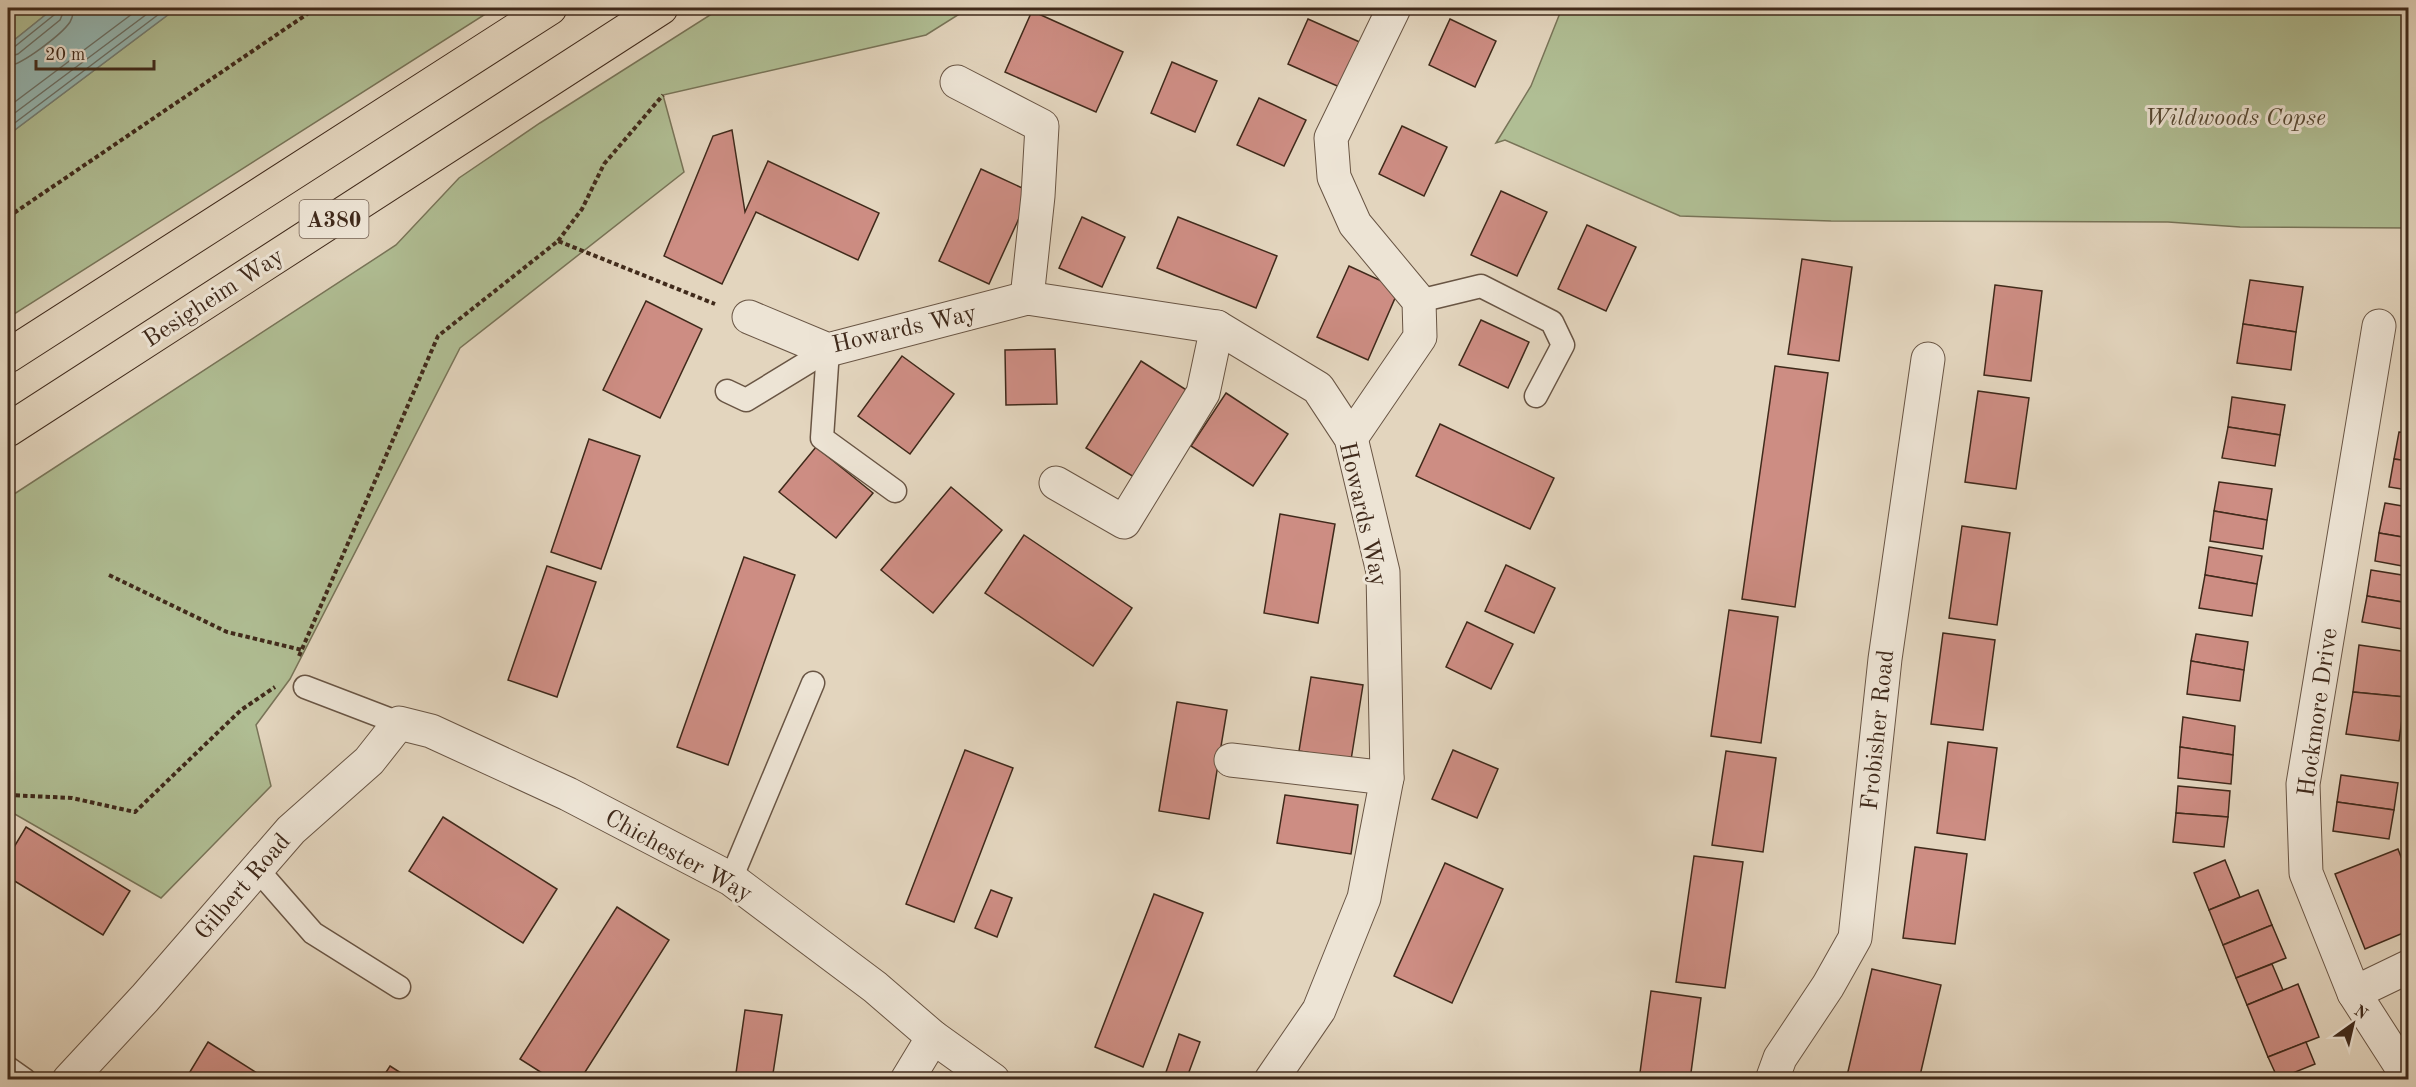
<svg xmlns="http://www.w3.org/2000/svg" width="2416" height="1087" viewBox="0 0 2416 1087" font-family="'Old Standard TT',serif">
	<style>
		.green { fill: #b0be94; stroke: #787458; stroke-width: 1.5 }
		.water { fill: #95b8b4; stroke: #737f77; stroke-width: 1.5 }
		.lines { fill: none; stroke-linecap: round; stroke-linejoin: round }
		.shore { stroke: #6a7168; stroke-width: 1.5 }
		.building { fill: #cd8d83; stroke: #402a1b; stroke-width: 1.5 }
		.service-casing { stroke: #695544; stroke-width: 25 }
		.minor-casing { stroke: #695544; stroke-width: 35 }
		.trunk-casing { stroke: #402a1b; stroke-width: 35 }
		.path { stroke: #402a1b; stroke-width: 4; stroke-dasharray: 4.5 3; stroke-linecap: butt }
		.service { stroke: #ede4d5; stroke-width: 22 }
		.minor { stroke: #ede4d5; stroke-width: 33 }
		.trunk { stroke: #e3d5be; stroke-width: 33 }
		.labels { text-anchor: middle; stroke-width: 6; stroke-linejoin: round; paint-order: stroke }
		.shield { fill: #ede4d5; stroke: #746253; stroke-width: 1.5 }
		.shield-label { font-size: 22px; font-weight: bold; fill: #402a1b }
		.park-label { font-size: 24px; font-style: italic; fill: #564833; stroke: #ede4d5 }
		.street-label { font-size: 24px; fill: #402a1b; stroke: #ede4d5 }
	</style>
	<rect width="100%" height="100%" fill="#e3d5be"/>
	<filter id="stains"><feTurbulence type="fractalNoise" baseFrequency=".00333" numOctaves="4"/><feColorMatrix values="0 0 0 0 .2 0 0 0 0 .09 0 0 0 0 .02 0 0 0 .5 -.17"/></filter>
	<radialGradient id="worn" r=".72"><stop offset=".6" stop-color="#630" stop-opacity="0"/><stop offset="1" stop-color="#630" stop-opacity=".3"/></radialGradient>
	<g class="green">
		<polygon points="8,8 54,8 8,45"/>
		<polygon points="177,8 495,8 8,318 8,135"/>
		<polygon points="721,8 969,8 926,35 663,95 684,172 460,348 290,679 256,725 271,786 161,898 13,813 8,812 8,498 396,245 459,178 540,123"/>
		<polygon points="1562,8 2408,8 2408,228 2240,227 2168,222 1831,221 1680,216 1505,140 1496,143 1531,86"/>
	</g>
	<polygon class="water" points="54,8 177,8 8,135 8,45"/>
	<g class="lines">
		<g class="shore">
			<polyline points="8,49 13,48 54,15 57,8"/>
			<polyline points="8,57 18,54 60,20 65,8"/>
			<path d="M8,66C22,65 62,34 70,22C73,17 73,13 74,8"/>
			<polyline points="8,107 140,8"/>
			<polyline points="8,118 155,8"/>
			<polyline points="8,128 167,8"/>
		</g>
	</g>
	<g class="building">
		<polygon points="1032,11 1123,52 1096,112 1005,72"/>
		<polygon points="1308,19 1364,44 1344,89 1288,64"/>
		<polygon points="1450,19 1496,41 1475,87 1429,65"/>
		<polygon points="1172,62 1217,81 1195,132 1151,113"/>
		<polygon points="1259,98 1306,120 1284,166 1237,145"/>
		<polygon points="1402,126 1447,147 1424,196 1379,174"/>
		<polygon points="732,130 745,212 768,161 879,213 858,260 756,212 722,284 664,256 713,136"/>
		<polygon points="981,169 1031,192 989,284 939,261"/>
		<polygon points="1501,191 1547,212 1517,276 1471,255"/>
		<polygon points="1082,217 1125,237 1102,287 1059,268"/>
		<polygon points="1178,217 1277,256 1256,308 1157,268"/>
		<polygon points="1587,225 1636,247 1606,311 1558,289"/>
		<polygon points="1802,259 1852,267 1839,361 1788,354"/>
		<polygon points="1349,266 1399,289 1368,360 1317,337"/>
		<polygon points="2250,280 2303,287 2296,332 2243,324"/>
		<polygon points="1995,285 2042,291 2031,381 1984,375"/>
		<polygon points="646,301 702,329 660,418 603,390"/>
		<polygon points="1481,320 1529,342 1508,388 1459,365"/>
		<polygon points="2243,324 2296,332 2291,370 2237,363"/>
		<polygon points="1055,349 1057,404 1006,405 1005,350"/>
		<polygon points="902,356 954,394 910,454 858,416"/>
		<polygon points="1141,361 1188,391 1134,477 1086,448"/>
		<polygon points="1775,366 1828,373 1795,607 1742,599"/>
		<polygon points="1978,391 2029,398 2016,489 1965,482"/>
		<polygon points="1226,393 1288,434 1253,486 1191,446"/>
		<polygon points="2232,397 2285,405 2280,435 2228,427"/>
		<polygon points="1440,424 1554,478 1530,529 1416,476"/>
		<polygon points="2228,427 2280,435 2275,466 2222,458"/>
		<polygon points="2399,432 2408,433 2408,461 2394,459"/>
		<polygon points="589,439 640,456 601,569 551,552"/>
		<polygon points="816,447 873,493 836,538 779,492"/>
		<polygon points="2394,459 2408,461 2408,490 2389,487"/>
		<polygon points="2219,482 2272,489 2267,520 2214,511"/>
		<polygon points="951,487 1002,530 933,613 881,570"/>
		<polygon points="2385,503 2408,507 2408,538 2379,533"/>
		<polygon points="2214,511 2267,520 2263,549 2210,541"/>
		<polygon points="1280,514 1335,524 1318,623 1264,613"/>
		<polygon points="1962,526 2010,533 1997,625 1949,618"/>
		<polygon points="2379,533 2408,538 2408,567 2375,561"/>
		<polygon points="1024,535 1132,608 1093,666 985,593"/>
		<polygon points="2209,547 2262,556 2257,584 2205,575"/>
		<polygon points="744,557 795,575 728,765 677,747"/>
		<polygon points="1506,565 1555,588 1534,633 1485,611"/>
		<polygon points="547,566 596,582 557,697 508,680"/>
		<polygon points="2371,570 2408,576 2408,603 2367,596"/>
		<polygon points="2205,575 2257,584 2252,616 2199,608"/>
		<polygon points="2367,596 2408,603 2408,630 2362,622"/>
		<polygon points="1729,610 1778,617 1761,743 1711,736"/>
		<polygon points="1467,622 1513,644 1491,689 1446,667"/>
		<polygon points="1943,633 1995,640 1983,730 1931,724"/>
		<polygon points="2196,634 2248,642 2244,670 2191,661"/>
		<polygon points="2359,645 2408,652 2405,697 2353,692"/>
		<polygon points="2191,661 2244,670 2240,701 2187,694"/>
		<polygon points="1311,677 1363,685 1351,760 1299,751"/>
		<polygon points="2353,692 2405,697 2399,741 2346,734"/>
		<polygon points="1177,702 1227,710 1209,819 1159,811"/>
		<polygon points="2183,717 2235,726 2233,755 2180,747"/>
		<polygon points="1948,742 1997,748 1985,840 1937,833"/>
		<polygon points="2180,747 2233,755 2231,784 2178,778"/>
		<polygon points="965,750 1013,768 954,922 906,904"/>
		<polygon points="1453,750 1498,769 1477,818 1432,799"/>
		<polygon points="1726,751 1776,758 1763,852 1712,845"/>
		<polygon points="2341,775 2398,783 2394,810 2337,802"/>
		<polygon points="2178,786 2230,791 2228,817 2176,813"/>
		<polygon points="1285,795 1358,805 1351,854 1277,843"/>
		<polygon points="2337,802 2394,810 2389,839 2333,831"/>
		<polygon points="2176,813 2228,817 2224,847 2173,842"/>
		<polygon points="443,817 557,889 523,943 409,871"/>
		<polygon points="26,827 130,891 103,935 8,877 8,857"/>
		<polygon points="1915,847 1967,854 1955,944 1903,938"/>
		<polygon points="2398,849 2408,875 2408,931 2365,949 2335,874"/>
		<polygon points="1694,856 1743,862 1725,988 1676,982"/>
		<polygon points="2225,860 2240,897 2209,910 2194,873"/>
		<polygon points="1445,863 1503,889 1452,1003 1394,976"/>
		<polygon points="991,890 1012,898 997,937 975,928"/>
		<polygon points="2258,890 2272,925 2223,945 2209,910"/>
		<polygon points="1154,894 1203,913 1143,1067 1095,1047"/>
		<polygon points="617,907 669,940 580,1080 553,1080 520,1059"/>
		<polygon points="2272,925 2286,958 2236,978 2223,945"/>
		<polygon points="2272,964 2283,990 2247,1005 2236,978"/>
		<polygon points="1872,969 1941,985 1919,1080 1846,1080"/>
		<polygon points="2298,984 2319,1037 2268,1057 2247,1005"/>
		<polygon points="1651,991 1701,998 1690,1080 1639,1080"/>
		<polygon points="745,1010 782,1015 772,1080 735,1080"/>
		<polygon points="1179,1034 1200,1042 1186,1080 1178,1080 1165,1075"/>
		<polygon points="208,1042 268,1080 185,1080"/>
		<polygon points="2306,1042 2315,1064 2278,1079 2268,1057"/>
		<polygon points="390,1066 412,1080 381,1080"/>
	</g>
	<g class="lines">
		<g class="service-casing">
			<g id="service">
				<polyline points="1419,301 1481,286 1552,322 1563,345 1536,396"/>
				<polyline points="828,350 822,438 895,491"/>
				<polyline points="727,391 746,400 828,350"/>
				<polyline points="305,687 399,723"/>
				<polyline points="257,869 313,933 399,987"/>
				<polyline points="731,879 813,683"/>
				<polyline points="8,1068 25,1080"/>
			</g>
		</g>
		<g class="minor-casing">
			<g id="minor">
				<polyline points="957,82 1042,126 1038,196 1027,298"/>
				<polyline points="749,317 828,350 1027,298 1217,327 1318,388 1351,438 1383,572 1387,778 1364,898 1319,1010 1271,1080"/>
				<polyline points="2379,326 2303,784 2306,873 2354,993 2408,1077"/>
				<polyline points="1351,438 1420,337 1419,301 1355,224 1334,177 1331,138 1394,8"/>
				<polyline points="1056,483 1124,522 1203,393 1217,327"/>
				<polyline points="1231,760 1387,778"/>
				<polyline points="2354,993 2408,967"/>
				<polyline points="69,1080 145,998 291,830 369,761 399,723 431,731 568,794 731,879 875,987 933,1037 993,1080"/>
				<polyline points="907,1080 933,1037"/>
				<polyline points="1772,1080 1780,1058 1828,986 1855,938 1885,659 1928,359"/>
			</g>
		</g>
		<g class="trunk-casing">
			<g id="trunk">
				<polyline points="8,356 550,8"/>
				<polyline points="8,430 661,8"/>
			</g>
		</g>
		<g class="path">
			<polyline points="8,217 316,8"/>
			<polyline points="558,241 582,209 604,164 663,95"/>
			<polyline points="109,575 227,632 302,650"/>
			<polyline points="299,656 438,336 558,241 715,304"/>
			<polyline points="8,795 72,798 135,812 241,710 275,687"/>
		</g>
		<use href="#service" class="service"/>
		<use href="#minor" class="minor"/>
		<use href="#trunk" class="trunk"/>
	</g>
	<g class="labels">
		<rect class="shield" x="299.5" y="200" width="69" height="38" rx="4.5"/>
		<g class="shield-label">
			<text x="334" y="227">A380</text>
		</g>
		<g class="park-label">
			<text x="2235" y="125">Wildwoods Copse</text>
		</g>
		<g class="street-label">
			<text transform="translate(213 297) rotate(-33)" y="8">Besigheim Way</text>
			<text transform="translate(904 328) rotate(-13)" y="8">Howards Way</text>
			<text transform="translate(1364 514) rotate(77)" y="8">Howards Way</text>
			<text transform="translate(2317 712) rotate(-82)" y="8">Hockmore Drive</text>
			<text transform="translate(1877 730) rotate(-84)" y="8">Frobisher Road</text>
			<text transform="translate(679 855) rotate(29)" y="8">Chichester Way</text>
			<text transform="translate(242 886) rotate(-49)" y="8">Gilbert Road</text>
		</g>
	</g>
	<rect width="2416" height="1087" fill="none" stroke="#e3d5be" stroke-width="30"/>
	<rect x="9" y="9" width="2398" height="1069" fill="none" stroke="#402a1b" stroke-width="3"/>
	<rect x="15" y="15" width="2386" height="1057" fill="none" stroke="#402a1b" stroke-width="1.5"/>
	<g transform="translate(2353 1024) rotate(34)" stroke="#ede4d5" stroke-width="4.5" paint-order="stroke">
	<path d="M0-4.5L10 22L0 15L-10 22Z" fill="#402a1b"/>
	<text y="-9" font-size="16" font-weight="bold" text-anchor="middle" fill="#402a1b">N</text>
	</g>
	<path d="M36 60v9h118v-9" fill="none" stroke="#402a1b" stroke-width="3"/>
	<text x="45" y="60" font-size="18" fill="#402a1b" stroke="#ede4d5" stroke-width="4.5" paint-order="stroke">20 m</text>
	<rect width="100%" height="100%" filter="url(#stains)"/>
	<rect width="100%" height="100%" fill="url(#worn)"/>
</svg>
